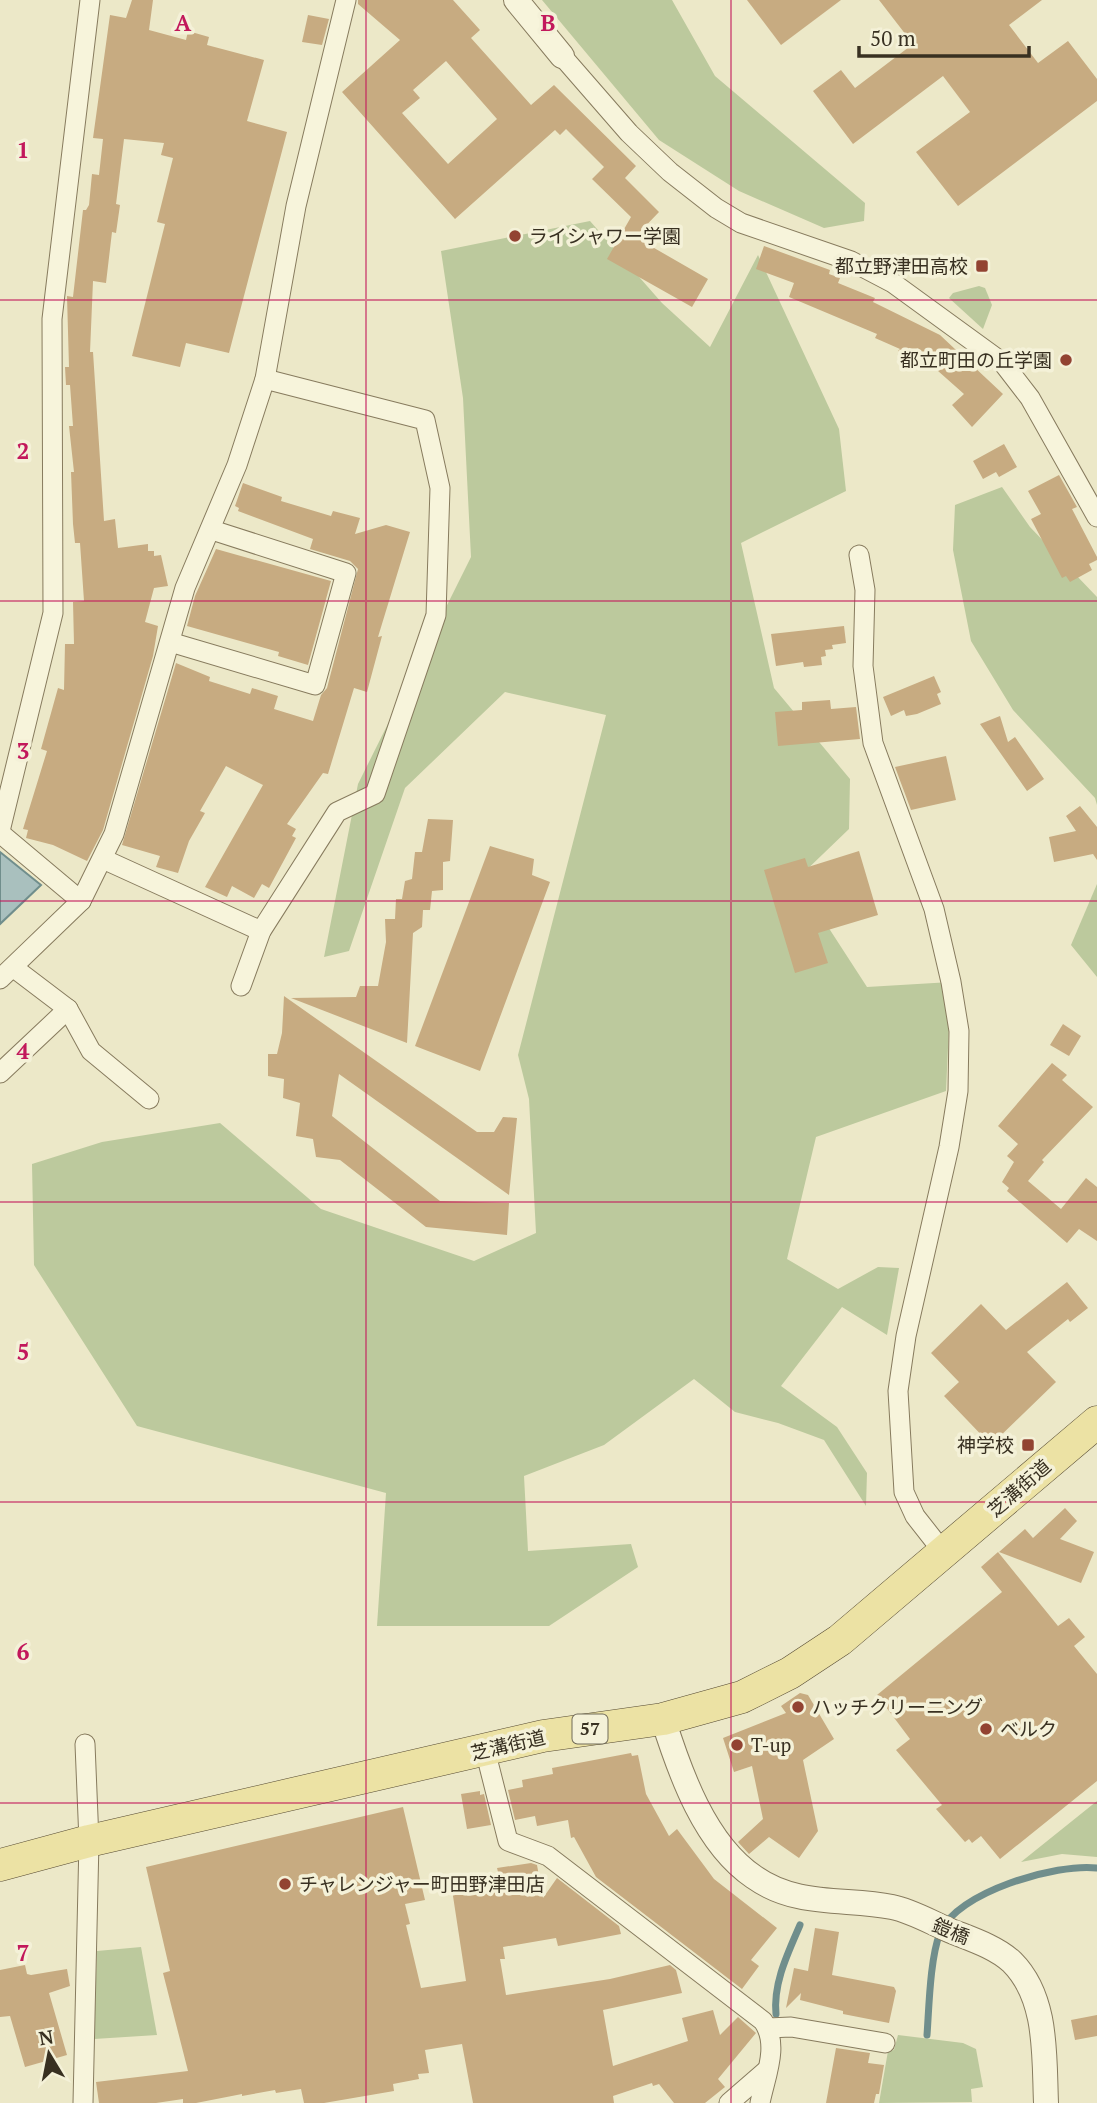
<svg xmlns="http://www.w3.org/2000/svg" width="1097" height="2103" viewBox="0 0 1097 2103" font-family="'PT Serif','Noto Sans JP',serif">
	<style>
		.green { fill: #bcc99d }
		.water { fill: #a9c0be; stroke: #708e8c; stroke-width: 2 }
		.lines { fill: none; stroke-linecap: round; stroke-linejoin: round }
		.stream { stroke: #708e8c; stroke-width: 7 }
		.building { fill: #c7ab81; fill-rule: evenodd }
		.minor-casing { stroke: #877b5e; stroke-width: 21 }
		.tertiary-casing { stroke: #877b5e; stroke-width: 26 }
		.primary-casing { stroke: #554932; stroke-width: 33 }
		.minor { stroke: #f7f4db; stroke-width: 19 }
		.tertiary { stroke: #f7f4db; stroke-width: 24 }
		.primary { stroke: #ece2a4; stroke-width: 32 }
		.grid { fill: none; stroke: #c2185b; stroke-width: 2; stroke-opacity: 0.55 }
		.poi-dot { fill: #924332; stroke: #f4f1d8; stroke-width: 2.5 }
		.labels { text-anchor: middle; stroke-width: 7; stroke-linejoin: round; paint-order: stroke }
		.shield { fill: #f4f1d8; stroke: #706a58; stroke-width: 2 }
		.shield-label { font-size: 18px; font-weight: bold; fill: #383021 }
		.poi-label { font-size: 19px; fill: #383021; stroke: #f4f1d8; text-anchor: start }
		.street-label { font-size: 19px; fill: #383021; stroke: #f4f1d8 }
		.grid-label { font-size: 23px; text-anchor: middle; font-weight: bold; fill: #c2185b; stroke: #f4f1d8; stroke-width: 7; stroke-linejoin: round; paint-order: stroke }
	</style>
	<rect width="100%" height="100%" fill="#ece8c8"/>
	<g class="green">
		<polygon points="542,0 672,0 715,76 865,203 864,221 824,228 739,191 659,140"/>
		<polygon points="590,221 662,303 710,347 758,255 839,429 846,491 741,543 774,688 850,779 849,829 797,879 867,987 951,982 946,1091 816,1137 787,1259 838,1289 878,1267 899,1268 887,1335 842,1307 781,1386 837,1427 867,1473 866,1506 824,1440 778,1423 735,1412 694,1379 604,1445 524,1476 528,1551 631,1544 638,1567 549,1626 377,1626 386,1493 137,1426 34,1265 32,1164 102,1142 220,1123 321,1209 474,1261 536,1233 529,1099 518,1055 606,715 505,692 405,788 349,951 324,957 358,784 471,557 463,398 441,251"/>
		<polygon points="979,286 985,288 992,305 983,329 949,298 953,293"/>
		<polygon points="1002,487 1030,527 1097,597 1097,805 1095,798 1013,710 971,641 953,550 955,505"/>
		<polygon points="1097,884 1097,977 1071,945"/>
		<polygon points="1097,1801 1097,1857 1062,1854 1021,1862"/>
		<polygon points="141,1947 157,2035 94,2039 97,1951"/>
		<polygon points="898,2035 963,2043 976,2049 983,2087 971,2089 972,2102 879,2103 888,2051 894,2050"/>
	</g>
	<polygon class="water" points="0,852 41,885 0,924"/>
	<g class="lines">
		<g class="stream">
			<path d="M776,2014C773,1983 788,1953 800,1925"/>
			<path d="M927,2035C929,2008 930,1958 940,1933C956,1892 1057,1863 1097,1868"/>
		</g>
	</g>
	<g class="building">
		<polygon points="132,0 153,0 149,30 186,40 188,31 209,37 207,45 264,60 247,121 287,132 229,353 186,343 180,367 132,356 165,224 157,222 173,158 161,155 164,143 124,139 116,204 120,205 116,233 112,232 106,283 93,281 90,352 93,352 104,521 115,519 118,548 148,544 148,551 154,551 154,556 161,555 168,586 154,588 145,622 158,626 153,656 103,830 87,861 53,845 26,838 28,830 23,829 47,751 41,749 58,688 64,690 65,644 74,644 73,602 84,601 80,543 75,543 73,524 71,472 74,472 69,426 73,426 70,385 66,385 65,367 69,367 67,296 73,297 83,210 86,210 89,205 92,174 99,175 103,139 93,138 110,15 126,18"/>
		<path d="M358,0H453L480,30L471,38L531,105L554,85L636,166L625,178L659,212L635,237L708,279L692,307L607,259L631,217L592,179L604,167L566,129L560,135L555,130L455,219L342,92L400,40L358,4ZM446,61L497,119L448,164L402,113L420,98L413,90Z"/>
		<polygon points="747,0 841,0 781,45"/>
		<polygon points="879,0 1042,0 1009,25 1038,63 1068,41 1097,79 1097,101 958,206 916,152 970,112 943,76 853,144 813,91 841,70 855,88 913,44"/>
		<polygon points="308,15 329,19 322,45 302,42"/>
		<polygon points="764,246 830,270 829,274 840,278 838,283 875,298 873,302 940,335 1003,394 972,427 952,405 964,394 920,355 916,363 898,351 900,349 875,338 877,334 789,297 794,283 756,269"/>
		<polygon points="1004,444 1017,467 999,477 996,472 983,479 973,461"/>
		<polygon points="1059,475 1077,507 1072,509 1097,557 1097,560 1089,564 1092,570 1070,582 1066,576 1062,578 1031,519 1041,514 1028,491"/>
		<polygon points="243,483 282,497 281,501 331,516 333,511 360,518 355,534 386,525 410,532 378,637 382,636 367,692 354,688 328,774 323,773 287,824 296,829 292,836 296,838 269,888 262,884 254,898 232,886 227,897 205,887 263,785 226,766 200,811 205,813 189,841 178,873 156,867 160,856 122,845 176,663 210,677 209,681 250,694 252,688 278,696 274,709 313,721 321,695 327,688 358,569 350,561 310,549 313,539 238,511 239,508 235,506"/>
		<polygon points="216,549 331,581 308,665 278,656 279,652 187,626 195,596"/>
		<polygon points="844,626 846,643 832,645 833,649 825,650 826,656 821,657 822,665 804,667 803,662 776,666 771,634"/>
		<polygon points="934,676 941,692 937,694 941,704 917,714 906,716 904,710 891,716 883,697"/>
		<polygon points="830,700 831,709 856,707 860,739 778,746 775,712 802,710 802,702"/>
		<polygon points="1000,716 1008,742 1015,737 1044,779 1027,791 980,724"/>
		<polygon points="946,756 956,800 911,810 895,767"/>
		<polygon points="1080,806 1097,827 1097,860 1093,854 1054,862 1049,837 1076,831 1066,816"/>
		<polygon points="428,819 453,820 450,861 443,862 443,890 432,891 430,910 423,910 422,927 413,933 407,1043 291,998 356,997 360,986 378,986 386,942 385,919 395,919 396,899 402,899 405,881 412,879 415,852 422,852"/>
		<polygon points="490,846 534,859 532,875 550,882 480,1071 415,1046"/>
		<polygon points="859,851 878,915 818,933 828,963 795,973 764,870 805,858 808,867"/>
		<polygon points="284,996 477,1132 494,1132 503,1117 517,1118 509,1195 339,1074 332,1116 440,1201 509,1203 507,1235 426,1227 340,1160 316,1157 313,1139 296,1136 300,1103 283,1098 284,1079 268,1076 268,1054 277,1054 282,1033"/>
		<polygon points="1063,1024 1081,1036 1069,1056 1050,1045"/>
		<polygon points="1052,1063 1067,1075 1062,1080 1093,1107 1042,1160 1044,1162 1028,1181 1061,1209 1086,1178 1097,1187 1097,1241 1079,1229 1067,1243 1007,1191 1009,1188 1002,1182 1014,1162 1007,1156 1018,1144 998,1126"/>
		<polygon points="1067,1282 1088,1308 1070,1322 1068,1319 1027,1352 1056,1382 991,1445 944,1396 959,1382 931,1353 981,1304 1006,1330"/>
		<polygon points="1065,1508 1077,1521 1060,1539 1094,1552 1081,1583 999,1552 1025,1529 1033,1538"/>
		<polygon points="998,1552 1058,1626 1069,1618 1085,1637 1074,1646 1097,1674 1097,1781 1000,1859 981,1836 972,1843 969,1839 965,1842 936,1809 942,1805 896,1750 910,1739 877,1695 1002,1592 981,1567"/>
		<polygon points="800,1693 808,1695 834,1739 803,1760 818,1831 799,1858 769,1837 749,1854 738,1842 763,1819 752,1766 734,1772 723,1738 786,1713 781,1706"/>
		<polygon points="631,1753 632,1756 638,1755 646,1794 669,1836 677,1829 714,1879 777,1928 751,1960 759,1966 742,1989 596,1877 574,1837 571,1838 568,1820 537,1826 535,1816 515,1820 508,1790 523,1787 522,1780 553,1774 552,1768"/>
		<polygon points="480,1791 480,1795 484,1794 491,1825 467,1829 461,1794"/>
		<polygon points="403,1807 425,1900 405,1904 410,1924 406,1925 421,1988 466,1981 451,1883 499,1876 497,1868 531,1863 537,1865 543,1898 557,1878 619,1926 621,1934 558,1946 556,1938 503,1947 505,1959 500,1959 506,1995 610,1979 670,1965 676,1970 682,1993 603,2010 613,2066 688,2041 682,2018 713,2010 720,2035 738,2017 756,2033 718,2079 725,2087 705,2103 674,2103 659,2084 653,2086 652,2083 613,2096 614,2103 473,2103 462,2044 425,2050 429,2073 418,2074 419,2079 393,2084 394,2091 324,2103 304,2103 301,2089 276,2093 275,2090 242,2096 242,2094 196,2103 183,2103 183,2099 156,2103 99,2103 96,2082 188,2071 163,1973 170,1971 146,1867"/>
		<polygon points="815,1928 839,1932 832,1975 894,1987 896,1991 889,2023 843,2014 843,2011 800,2000 801,1993 786,2008 794,1968 808,1971"/>
		<polygon points="25,1965 27,1974 31,1975 67,1969 70,1986 49,1993 67,2055 25,2067 10,2016 0,2017 0,1970"/>
		<polygon points="1097,2015 1097,2036 1075,2040 1071,2020"/>
		<polygon points="836,2048 870,2053 868,2063 884,2065 879,2094 876,2094 874,2103 826,2103"/>
	</g>
	<g class="lines">
		<g class="minor-casing">
			<g id="minor">
				<polyline points="562,56 629,133 670,172 716,208 741,223 851,261 893,283 1003,363 1030,398 1097,517"/>
				<polyline points="859,555 865,590 863,666 873,743 934,909 951,982 959,1031 958,1091 949,1147 906,1336 898,1391 904,1492 915,1516 944,1553"/>
				<polyline points="170,642 315,685 346,573 212,530"/>
				<polyline points="0,831 53,613 52,319 90,0"/>
				<polyline points="0,833 81,901"/>
				<polyline points="103,859 261,931"/>
				<polyline points="14,968 68,1009 91,1051 149,1099"/>
				<polyline points="0,979 81,901 114,834 185,588 237,465 265,379 296,206 346,0"/>
				<polyline points="241,986 261,931 337,812 375,794 436,615 440,488 425,420 265,379"/>
				<polyline points="0,1073 68,1009"/>
				<path d="M485,1750L508,1841L548,1856L763,2021C780,2045 765,2077 760,2103"/>
				<polyline points="768,2028 791,2027 885,2043"/>
				<polyline points="83,2103 89,1841 85,1744"/>
				<polyline points="729,2103 767,2070"/>
			</g>
		</g>
		<g class="tertiary-casing">
			<g id="tertiary">
				<polyline points="516,0 562,56"/>
				<path d="M663,1719C680,1773 705,1844 754,1877C796,1907 845,1898 892,1907C912,1911 932,1923 951,1931C971,1939 996,1947 1012,1962C1048,1998 1044,2056 1046,2103"/>
			</g>
		</g>
		<g class="primary-casing">
			<polyline id="primary" points="0,1865 89,1841 543,1736 663,1719 742,1697 790,1673 840,1640 1097,1422"/>
		</g>
		<use href="#minor" class="minor"/>
		<use href="#tertiary" class="tertiary"/>
		<use href="#primary" class="primary"/>
	</g>
	<path class="grid" d="M366,0V2103M731,0V2103M0,300H1097M0,601H1097M0,901H1097M0,1202H1097M0,1502H1097M0,1803H1097"/>
	<g class="poi-dot">
		<circle cx="515" cy="236" r="7"/>
		<rect x="975" y="259" width="14" height="14" rx="3.5"/>
		<circle cx="1066" cy="360" r="7"/>
		<rect x="1021" y="1438" width="14" height="14" rx="3.5"/>
		<circle cx="798" cy="1707" r="7"/>
		<circle cx="986" cy="1729" r="7"/>
		<circle cx="737" cy="1745" r="7"/>
		<circle cx="285" cy="1884" r="7"/>
	</g>
	<g class="labels">
		<rect class="shield" x="572.5" y="1714.5" width="35" height="29" rx="5"/>
		<g class="shield-label">
			<text x="590" y="1735">57</text>
		</g>
		<g class="poi-label">
			<text x="529" y="243">ライシャワー学園</text>
			<text x="968" y="273" text-anchor="end">都立野津田高校</text>
			<text x="1052" y="367" text-anchor="end">都立町田の丘学園</text>
			<text x="1014" y="1452" text-anchor="end">神学校</text>
			<text x="812" y="1714">ハッチクリーニング</text>
			<text x="1000" y="1736">ベルク</text>
			<text x="751" y="1752">T-up</text>
			<text x="299" y="1891">チャレンジャー町田野津田店</text>
		</g>
		<g class="street-label">
			<text transform="translate(1019 1488) rotate(-41)" y="7">芝溝街道</text>
			<text transform="translate(508 1745) rotate(-13)" y="7">芝溝街道</text>
			<text transform="translate(951 1931) rotate(22)" y="7">鎧橋</text>
		</g>
	</g>
	<g class="grid-label">
		<text x="183" y="31">A</text>
		<text x="548" y="31">B</text>
		<text x="23" y="158">1</text>
		<text x="23" y="459">2</text>
		<text x="23" y="759">3</text>
		<text x="23" y="1059">4</text>
		<text x="23" y="1360">5</text>
		<text x="23" y="1660">6</text>
		<text x="23" y="1961">7</text>
	</g>
	<g transform="translate(49 2054) rotate(350)" stroke="#f4f1d8" stroke-width="5" paint-order="stroke">
	<path d="M0-5L12 26L0 18L-12 26Z" fill="#383021"/>
	<text y="-10" font-size="19" font-weight="bold" text-anchor="middle" fill="#383021">N</text>
	</g>
	<path d="M859 46v10h170v-10" fill="none" stroke="#383021" stroke-width="3.5"/>
	<text x="870" y="46" font-size="21" fill="#383021" stroke="#f4f1d8" stroke-width="5" paint-order="stroke">50 m</text>
</svg>
